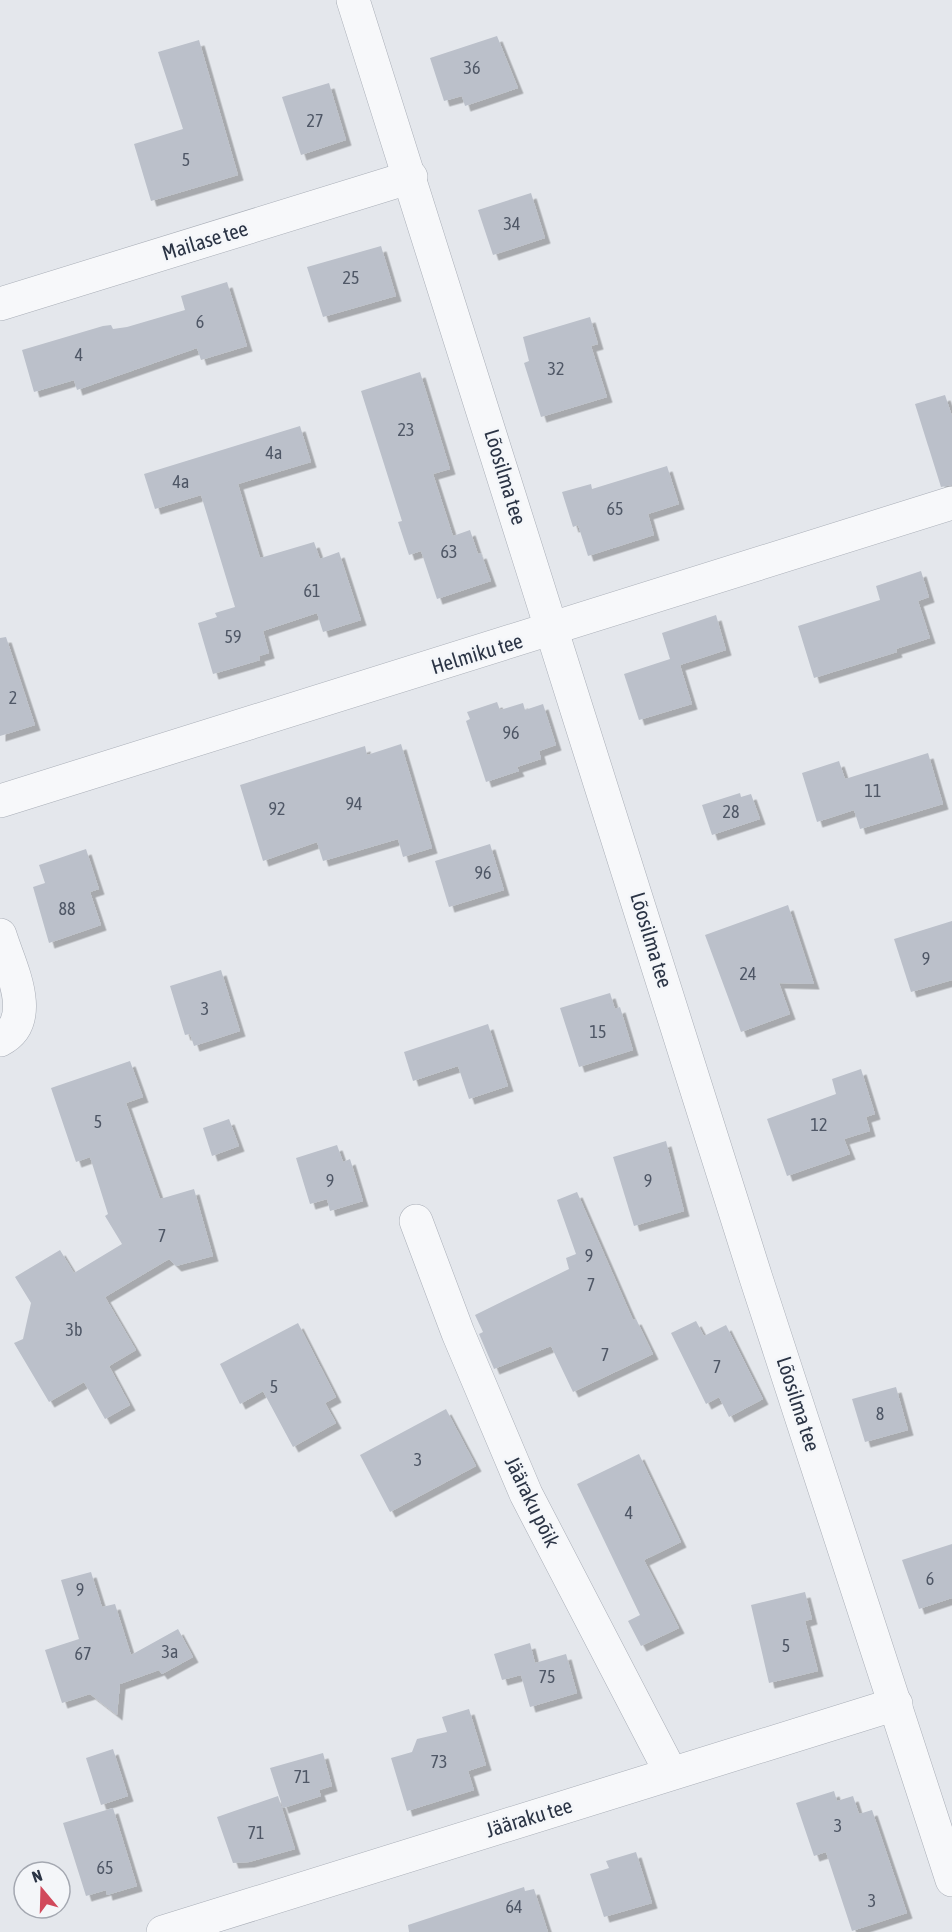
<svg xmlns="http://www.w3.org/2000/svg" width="952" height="1932" viewBox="0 0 952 1932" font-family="'Asap Condensed',sans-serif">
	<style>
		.building { fill: #bbc0ca; filter: url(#shadow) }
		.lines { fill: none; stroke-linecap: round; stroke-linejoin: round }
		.minor-casing { stroke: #a9aeb7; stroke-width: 34 }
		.minor { stroke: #f7f8fa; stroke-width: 33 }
		.labels { text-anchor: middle; stroke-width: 5; stroke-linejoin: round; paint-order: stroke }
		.number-label { font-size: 18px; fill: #4f5766 }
		.street-label { font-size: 21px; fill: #2b3445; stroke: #f4f6f9 }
	</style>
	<defs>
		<filter id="shadow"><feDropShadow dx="5.5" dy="5.5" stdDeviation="0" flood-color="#0004"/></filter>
	</defs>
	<rect width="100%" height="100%" fill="#e4e7ec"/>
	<g class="building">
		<polygon points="497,36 518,88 465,106 462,96 444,101 430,58"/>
		<polygon points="199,40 238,175 151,201 134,144 183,129 158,52"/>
		<polygon points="329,83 346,140 301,155 282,97"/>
		<polygon points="531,193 545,238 493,255 478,210"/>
		<polygon points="381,246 396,296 323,317 307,267"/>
		<polygon points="227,282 247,346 201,360 197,348 77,390 74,380 34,392 22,350 103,326 111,325 113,329 127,327 185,310 181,296"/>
		<polygon points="590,317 598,344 591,346 607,397 541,417 524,363 529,361 523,337"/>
		<polygon points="420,372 450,469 433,474 453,536 470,530 478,554 481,553 491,581 437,599 421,551 409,555 398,522 402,521 361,391"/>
		<polygon points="945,395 952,416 952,485 941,487 915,404"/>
		<polygon points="300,426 311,462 238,484 260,558 314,542 320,559 339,552 361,620 323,632 317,613 263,631 269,653 259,656 260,660 213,674 198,623 217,617 215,613 235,607 201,495 155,509 144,474"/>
		<polygon points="667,466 679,504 648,514 654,535 588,556 578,525 573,527 562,492 591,484 592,489"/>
		<polygon points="921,571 929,597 918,601 930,638 896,649 897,652 814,678 798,626 880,600 876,586"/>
		<polygon points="716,615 726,650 680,665 692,704 639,720 624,674 670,659 662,633"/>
		<polygon points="6,637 35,725 0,736 0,638"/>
		<polygon points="497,702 500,710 523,703 525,710 543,704 556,745 539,751 541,759 517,767 519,771 486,782 466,721 470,719 467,712"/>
		<polygon points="401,744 432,848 403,857 398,839 323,861 317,842 263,861 240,785 365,746 367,755"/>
		<polygon points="928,753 943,804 860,829 854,810 817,822 802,773 839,761 845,779"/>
		<polygon points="740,793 741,797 751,794 760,819 712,835 702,805"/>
		<polygon points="490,844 504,890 449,907 435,861"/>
		<polygon points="86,849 99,889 90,892 101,925 49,943 33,887 45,883 39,865"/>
		<polygon points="788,905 814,984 779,983 790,1014 741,1032 705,935"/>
		<polygon points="952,921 952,980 911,992 894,939"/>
		<polygon points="221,970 240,1031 194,1046 190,1034 185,1035 170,986"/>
		<polygon points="610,993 615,1009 620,1007 633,1050 579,1067 560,1008"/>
		<polygon points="488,1024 508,1086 469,1099 458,1066 413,1081 404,1052"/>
		<polygon points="130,1061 143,1097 126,1103 160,1199 194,1189 213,1256 176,1266 169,1259 105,1297 136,1350 109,1366 130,1405 105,1419 84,1382 49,1402 14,1343 23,1339 31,1303 15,1277 60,1250 74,1273 122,1244 105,1216 108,1214 90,1157 76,1162 51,1088"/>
		<polygon points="861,1069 875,1114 866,1117 870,1131 844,1139 850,1154 787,1176 767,1119 836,1094 832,1079"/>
		<polygon points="229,1119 239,1146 212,1156 203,1128"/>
		<polygon points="666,1141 684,1211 634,1226 613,1157"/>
		<polygon points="337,1145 343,1162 350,1159 363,1201 330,1211 327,1199 310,1204 296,1158"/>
		<polygon points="577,1192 633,1320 636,1319 653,1354 573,1392 551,1346 494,1369 479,1334 483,1332 475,1315 569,1269 566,1258 576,1254 557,1200"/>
		<polygon points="696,1321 704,1336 726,1325 763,1399 729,1417 719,1397 706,1404 671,1333"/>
		<polygon points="298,1323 336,1397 325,1403 336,1423 293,1447 263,1391 240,1404 220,1364"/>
		<polygon points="896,1387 908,1430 865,1442 852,1399"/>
		<polygon points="446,1409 476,1466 390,1512 360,1455"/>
		<polygon points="639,1454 681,1542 644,1560 679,1628 641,1646 628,1621 640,1615 577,1484"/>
		<polygon points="952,1544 952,1598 919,1609 902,1560"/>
		<polygon points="91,1572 102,1607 115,1604 131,1655 178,1629 193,1657 162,1674 159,1670 120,1684 117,1715 90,1694 62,1703 45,1650 79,1639 61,1580"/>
		<polygon points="805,1592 812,1619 805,1621 818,1671 769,1683 751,1605"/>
		<polygon points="530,1643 535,1663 566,1654 577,1693 530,1707 521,1675 502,1680 494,1654"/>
		<polygon points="469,1709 486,1765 468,1771 474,1790 407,1811 391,1758 412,1752 417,1739 447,1732 442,1717"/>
		<polygon points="113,1749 128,1796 101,1805 86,1758"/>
		<polygon points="323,1753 332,1786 319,1790 321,1796 283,1808 270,1768"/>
		<polygon points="834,1791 837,1801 853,1796 859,1814 872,1810 907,1913 852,1931 826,1852 814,1856 796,1803"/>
		<polygon points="278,1796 295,1849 249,1862 233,1863 217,1817"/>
		<polygon points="113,1808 137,1886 107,1895 106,1890 86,1896 63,1823"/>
		<polygon points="636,1852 652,1903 604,1917 590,1874 609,1868 606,1861"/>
		<polygon points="524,1887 525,1891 534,1889 548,1932 409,1932 408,1925"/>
	</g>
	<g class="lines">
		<g class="minor-casing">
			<g id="minor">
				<polyline points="353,0 756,1278 952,1880"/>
				<polyline points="0,304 411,177"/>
				<polyline points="0,801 952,503"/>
				<path d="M0,935C9,965 39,1020 0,1040"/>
				<polyline points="416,1221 458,1333 526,1494 671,1773"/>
				<polyline points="163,1932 896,1704"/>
			</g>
		</g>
		<use href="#minor" class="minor"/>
	</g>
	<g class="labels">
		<g class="number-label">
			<text x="472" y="74">36</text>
			<text x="315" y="127">27</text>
			<text x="186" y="166">5</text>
			<text x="512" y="230">34</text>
			<text x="351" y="284">25</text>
			<text x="200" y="328">6</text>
			<text x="79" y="361">4</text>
			<text x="556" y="375">32</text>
			<text x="406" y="436">23</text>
			<text x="274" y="459">4a</text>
			<text x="181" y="488">4a</text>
			<text x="615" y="515">65</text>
			<text x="449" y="558">63</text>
			<text x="312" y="597">61</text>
			<text x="233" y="643">59</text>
			<text x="13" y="704">2</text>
			<text x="511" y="739">96</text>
			<text x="873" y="797">11</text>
			<text x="354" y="810">94</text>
			<text x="277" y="815">92</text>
			<text x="731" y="818">28</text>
			<text x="483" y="879">96</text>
			<text x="67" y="915">88</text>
			<text x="926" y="965">9</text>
			<text x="748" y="980">24</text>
			<text x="205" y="1015">3</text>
			<text x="598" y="1038">15</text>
			<text x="98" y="1128">5</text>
			<text x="819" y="1131">12</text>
			<text x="330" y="1187">9</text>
			<text x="648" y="1187">9</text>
			<text x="162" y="1242">7</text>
			<text x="589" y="1262">9</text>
			<text x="591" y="1291">7</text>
			<text x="74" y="1336">3b</text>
			<text x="605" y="1361">7</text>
			<text x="717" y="1373">7</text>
			<text x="274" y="1393">5</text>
			<text x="880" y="1420">8</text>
			<text x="418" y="1466">3</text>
			<text x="629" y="1519">4</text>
			<text x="930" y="1585">6</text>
			<text x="80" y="1596">9</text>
			<text x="786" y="1652">5</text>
			<text x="170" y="1658">3a</text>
			<text x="83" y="1660">67</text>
			<text x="547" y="1683">75</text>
			<text x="439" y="1768">73</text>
			<text x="302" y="1783">71</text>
			<text x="838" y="1832">3</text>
			<text x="256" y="1839">71</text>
			<text x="105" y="1874">65</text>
			<text x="872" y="1907">3</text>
			<text x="514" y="1913">64</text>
		</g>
		<g class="street-label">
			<text transform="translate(205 241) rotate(-17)" y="7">Mailase tee</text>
			<text transform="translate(505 477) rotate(73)" y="7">Lõosilma tee</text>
			<text transform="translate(477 654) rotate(-17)" y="7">Helmiku tee</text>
			<text transform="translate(651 940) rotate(73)" y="7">Lõosilma tee</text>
			<text transform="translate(798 1404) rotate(72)" y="7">Lõosilma tee</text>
			<text transform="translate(532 1502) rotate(64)" y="7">Jääraku põik</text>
			<text transform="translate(529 1818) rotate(-17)" y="7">Jääraku tee</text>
		</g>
	</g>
	<g transform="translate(42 1890) rotate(341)"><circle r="28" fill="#f4f6f9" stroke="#a4a8b1" stroke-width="1.5"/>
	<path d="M0-4.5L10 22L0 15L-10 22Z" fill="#d1495b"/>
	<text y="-9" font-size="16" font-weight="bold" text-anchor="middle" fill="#2b3445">N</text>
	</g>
</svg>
